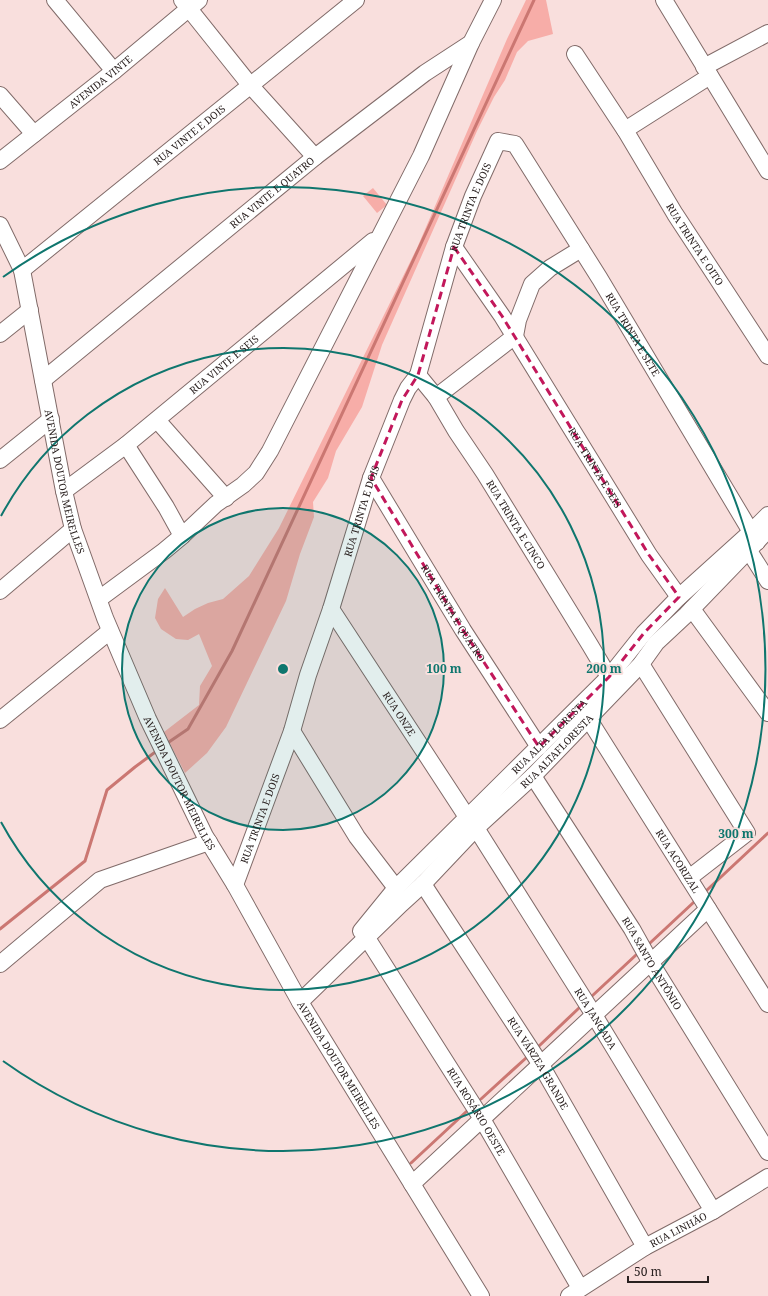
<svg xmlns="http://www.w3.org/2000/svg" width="768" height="1296" viewBox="0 0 768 1296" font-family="'Noto Serif',serif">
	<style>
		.green { fill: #f7ada8 }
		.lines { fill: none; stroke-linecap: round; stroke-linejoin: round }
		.stream { stroke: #cb7772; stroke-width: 3 }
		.minor-casing { stroke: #816b69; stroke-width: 18 }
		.minor { stroke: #fff; stroke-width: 16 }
		.marked { fill: none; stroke: #c2185b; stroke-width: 3; stroke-dasharray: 8 5; stroke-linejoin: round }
		.ring { fill: none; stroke: #0f766e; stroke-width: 2 }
		.labels { text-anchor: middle; stroke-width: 4; stroke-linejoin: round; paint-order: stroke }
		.street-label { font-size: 10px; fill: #2a2120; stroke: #f9dfdd }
		.centre { fill: #0f766e; stroke: #f9dfdd; stroke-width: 2 }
		.ring-label { font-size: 12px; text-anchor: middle; font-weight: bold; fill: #0f766e; stroke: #f9dfdd; stroke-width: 4; stroke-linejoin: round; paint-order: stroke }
	</style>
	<rect width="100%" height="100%" fill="#f9dfdd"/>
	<g class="green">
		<polygon points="526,0 546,0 553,34 528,41 517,52 505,80 494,97 477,131 382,345 362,407 336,451 328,478 313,502 314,517 300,554 286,601 226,727 207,753 185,773 164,732 199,705 200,686 212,666 199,634 188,640 176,639 161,629 155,618 158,599 165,588 183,617 195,609 208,603 223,599 249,576 279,528 417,248 507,39"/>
		<polygon points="373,188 387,205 377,213 363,196"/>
	</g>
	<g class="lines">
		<g class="stream">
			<polyline points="166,744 188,729 232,651 534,0"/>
			<polyline points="707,890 768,833"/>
			<polyline points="0,929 85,861 107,790 135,767 158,750"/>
			<polyline points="650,943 694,902"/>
			<polyline points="592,996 636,955"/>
			<polyline points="539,1046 579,1008"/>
			<polyline points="481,1099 526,1058"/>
			<polyline points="411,1163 467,1111"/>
		</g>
		<g class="minor-casing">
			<g id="minor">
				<polyline points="55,0 114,71"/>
				<polyline points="182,0 250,85 315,157"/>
				<polyline points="664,0 768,171"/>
				<path id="s1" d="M575,54L625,130L675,214L768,356"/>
				<polyline points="704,67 768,33"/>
				<polyline points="0,95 34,134"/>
				<polyline points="625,130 710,76"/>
				<path id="s2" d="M0,161L114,71L199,0"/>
				<path id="s3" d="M0,225L22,270L64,491L73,529L105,618L148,719L205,836L235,885L300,1002L481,1296"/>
				<path id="s4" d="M454,247L502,316L649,555L679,597"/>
				<path id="s5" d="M22,270L356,0"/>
				<polyline points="0,334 30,310"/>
				<path id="s6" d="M418,375L436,397L456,431L485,474L590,645L609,677"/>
				<path id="s7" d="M43,380L315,157L425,73L471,43L493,0"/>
				<polyline points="436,397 515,336 518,320 532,284 550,268 581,249"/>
				<polyline points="157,420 226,498"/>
				<polyline points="0,460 51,419"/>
				<path id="s8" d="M371,478L463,630L539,747"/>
				<path id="s9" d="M64,491L126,445L373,241"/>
				<polyline points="182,536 216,504 243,485 256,473 270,451 421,156 471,43"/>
				<polyline points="749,551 768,581"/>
				<polyline points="0,591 73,529"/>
				<polyline points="99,599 164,551 182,536 166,507 126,445"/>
				<path id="s10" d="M331,609L467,817"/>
				<polyline points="692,609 768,713"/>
				<polyline points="641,664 747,833 689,878"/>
				<path id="s11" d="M588,718L768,1004"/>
				<polyline points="0,720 110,631"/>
				<polyline points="292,731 357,837 396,888"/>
				<path id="s12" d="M533,776L632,929L651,963L768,1152"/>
				<path id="s13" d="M476,828L594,1015L713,1211"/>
				<path id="s14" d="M423,884L541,1065L645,1247"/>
				<path id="s15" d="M235,885L292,731L308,675L331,609L371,478L402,400L408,388L418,375L454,247L473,196L498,141L515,144L600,279L757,542"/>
				<path id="s16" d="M361,931L396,888L609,677L644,633L679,597L751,532L768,515"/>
				<path id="s17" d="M367,938L482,1119L580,1288"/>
				<polyline points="0,964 100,880 209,842"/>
				<path id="s18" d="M300,1002L401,904L423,884L476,828L533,776L641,664L656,643L686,615L768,530"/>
				<polyline points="412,1184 708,909"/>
				<path id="s19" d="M569,1296L645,1247L713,1211L768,1177"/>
			</g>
		</g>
		<use href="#minor" class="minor"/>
	</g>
	<path class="marked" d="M454,247L502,316L649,555L679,597L644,633L609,677L539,747L463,630L371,478L402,400L418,375Z"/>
	<circle cx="283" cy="669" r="161" fill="#0f766e" fill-opacity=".12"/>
	<g class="ring">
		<circle cx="283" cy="669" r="161"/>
		<path d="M1 516A321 321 0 1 1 1 822"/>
		<path d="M3 277A482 482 0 1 1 3 1061"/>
	</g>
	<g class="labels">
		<g class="street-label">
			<text dy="4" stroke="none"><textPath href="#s2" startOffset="128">AVENIDA VINTE</textPath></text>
			<text dy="4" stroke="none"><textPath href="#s5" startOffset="215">RUA VINTE E DOIS</textPath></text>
			<text dy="4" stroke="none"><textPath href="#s7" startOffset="296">RUA VINTE E QUATRO</textPath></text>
			<text dy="4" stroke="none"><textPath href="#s15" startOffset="719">RUA TRINTA E DOIS</textPath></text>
			<text dy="4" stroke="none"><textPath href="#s1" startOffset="225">RUA TRINTA E OITO</textPath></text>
			<text dy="4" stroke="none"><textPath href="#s15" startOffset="1032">RUA TRINTA E SETE</textPath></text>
			<text dy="4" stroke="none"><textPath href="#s9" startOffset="204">RUA VINTE E SEIS</textPath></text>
			<text dy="4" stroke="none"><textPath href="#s4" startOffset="262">RUA TRINTA E SEIS</textPath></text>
			<text dy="4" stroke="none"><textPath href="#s3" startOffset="266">AVENIDA DOUTOR MEIRELLES</textPath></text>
			<text dy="4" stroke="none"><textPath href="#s15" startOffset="395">RUA TRINTA E DOIS</textPath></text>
			<text dy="4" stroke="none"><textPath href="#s6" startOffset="179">RUA TRINTA E CINCO</textPath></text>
			<text dy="4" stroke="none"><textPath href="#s8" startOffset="158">RUA TRINTA E QUATRO</textPath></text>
			<text dy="4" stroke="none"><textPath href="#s10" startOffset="125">RUA ONZE</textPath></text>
			<text dy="4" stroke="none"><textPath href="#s16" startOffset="271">RUA ALTA FLORESTA</textPath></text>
			<text dy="4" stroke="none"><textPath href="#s18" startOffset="359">RUA ALTAFLORESTA</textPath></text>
			<text dy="4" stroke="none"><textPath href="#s3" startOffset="590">AVENIDA DOUTOR MEIRELLES</textPath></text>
			<text dy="4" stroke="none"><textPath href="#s15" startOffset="71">RUA TRINTA E DOIS</textPath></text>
			<text dy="4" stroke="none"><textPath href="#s11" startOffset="169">RUA ACORIZAL</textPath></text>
			<text dy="4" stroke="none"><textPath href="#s12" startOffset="222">RUA SANTO ANTÔNIO</textPath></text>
			<text dy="4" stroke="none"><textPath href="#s13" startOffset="225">RUA JANGADA</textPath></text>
			<text dy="4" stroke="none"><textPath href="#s14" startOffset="213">RUA VÁRZEA GRANDE</textPath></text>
			<text dy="4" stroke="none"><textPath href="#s3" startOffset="914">AVENIDA DOUTOR MEIRELLES</textPath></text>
			<text dy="4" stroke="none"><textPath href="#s17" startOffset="205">RUA ROSÁRIO OESTE</textPath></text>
			<text dy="4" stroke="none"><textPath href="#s19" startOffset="128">RUA LINHÃO</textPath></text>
		</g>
	</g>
	<circle cx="283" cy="669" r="6" class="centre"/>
	<g class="ring-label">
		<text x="444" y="673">100 m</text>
		<text x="604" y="673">200 m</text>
		<text x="736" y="838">300 m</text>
	</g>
	<path d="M628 1276v6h80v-6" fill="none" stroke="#2a2120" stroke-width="2"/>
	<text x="634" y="1276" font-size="12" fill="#2a2120" stroke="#f9dfdd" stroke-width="3" paint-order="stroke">50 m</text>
</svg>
